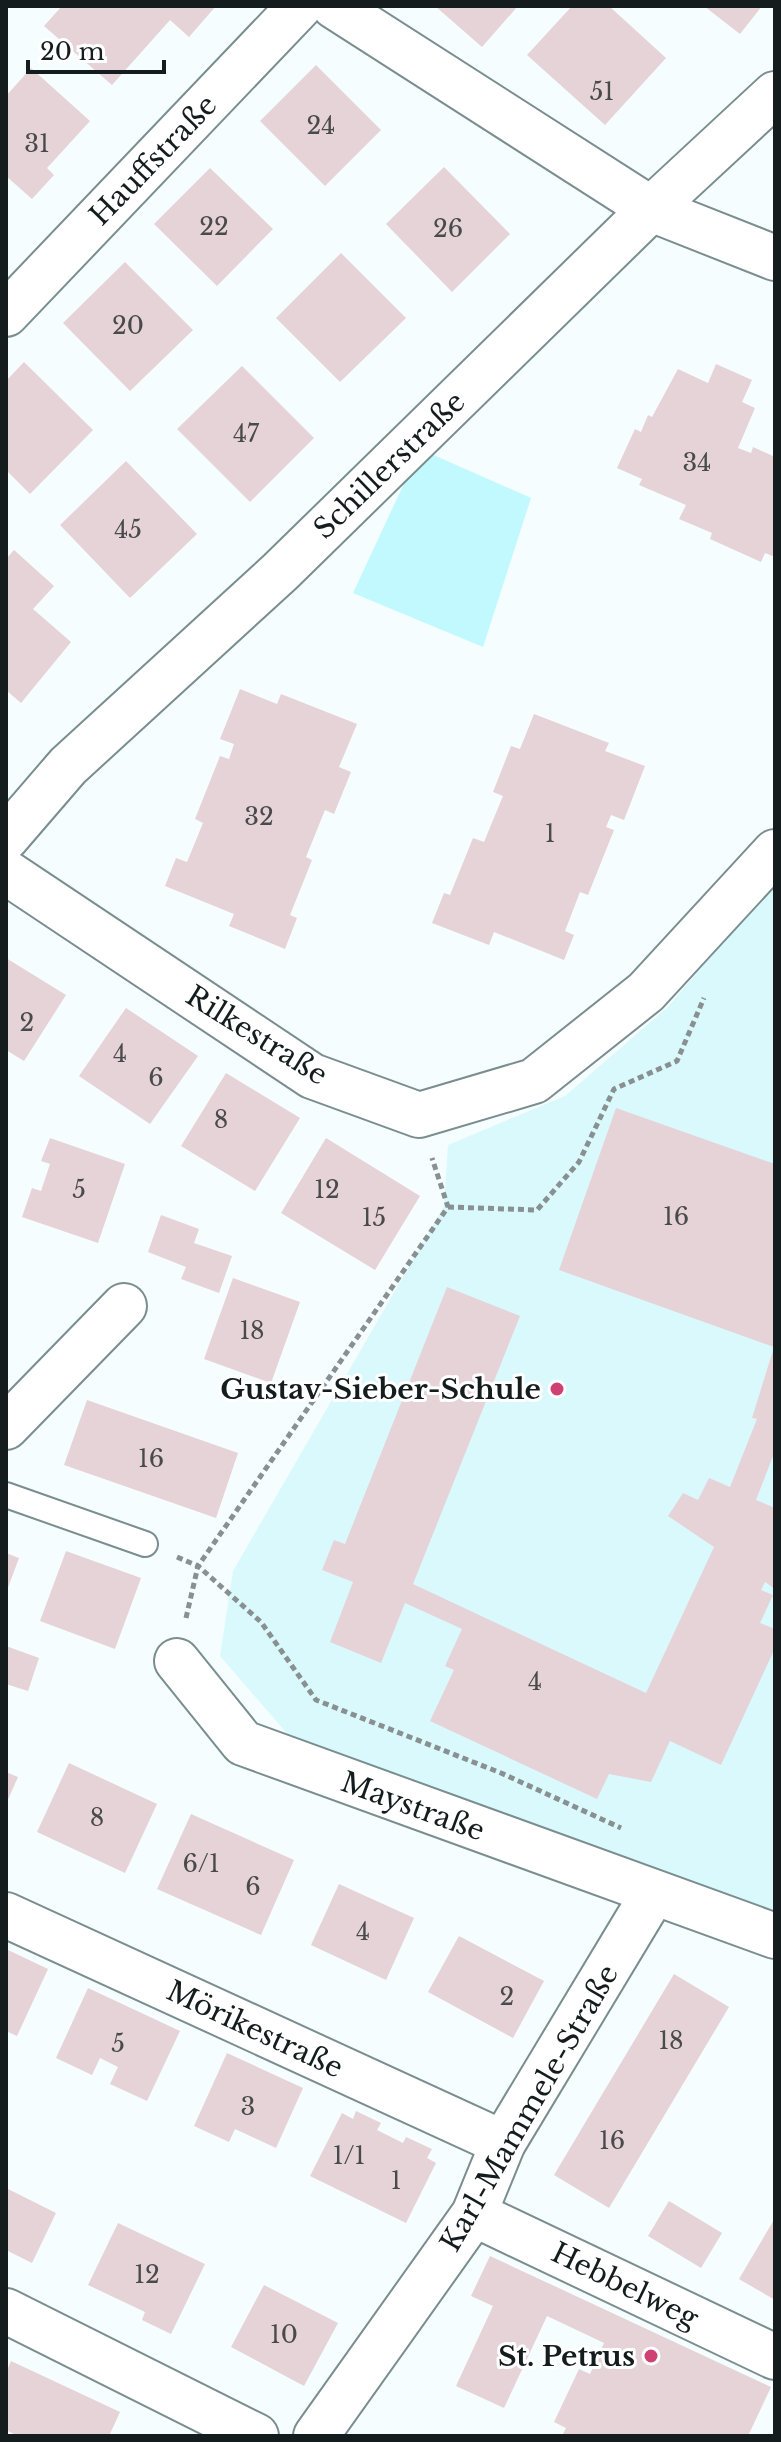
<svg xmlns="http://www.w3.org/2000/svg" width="781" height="2442" viewBox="0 0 781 2442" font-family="'Libre Baskerville',serif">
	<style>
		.built { fill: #daf9fc }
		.green { fill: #c1f9fe }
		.building { fill: #e6d3d7 }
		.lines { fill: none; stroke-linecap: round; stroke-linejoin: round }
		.service-casing { stroke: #7a8d8f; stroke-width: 28 }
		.minor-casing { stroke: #7a8d8f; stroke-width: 48 }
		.path { stroke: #889091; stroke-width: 5; stroke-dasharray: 6 4; stroke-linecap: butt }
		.service { stroke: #fff; stroke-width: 24 }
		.minor { stroke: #fff; stroke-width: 44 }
		.poi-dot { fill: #ce4172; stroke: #fff; stroke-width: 3 }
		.labels { text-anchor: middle; stroke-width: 6; stroke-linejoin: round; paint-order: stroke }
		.number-label { font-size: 24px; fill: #484a4c }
		.street-label { font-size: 28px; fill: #141c1d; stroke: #fff }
		.poi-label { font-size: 28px; font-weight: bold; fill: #141c1d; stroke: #fff; text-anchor: end }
	</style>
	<rect width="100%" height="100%" fill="#f5fdfe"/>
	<polygon class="built" points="775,879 775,1915 296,1744 220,1656 233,1571 444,1206 448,1145 565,1096 668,1007"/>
	<polygon class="green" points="429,453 531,498 483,647 353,593 407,477"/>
	<g class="building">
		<polygon points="62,6 216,6 189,37 170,20 112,85 44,26"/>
		<polygon points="435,6 518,6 482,47"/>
		<polygon points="572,6 609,6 666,58 605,125 527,55"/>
		<polygon points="704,6 762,6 740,34"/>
		<polygon points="316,65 381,130 325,186 260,121"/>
		<polygon points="31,68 90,121 47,168 54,175 32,199 6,176 6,96"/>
		<polygon points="444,167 510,234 452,292 386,224"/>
		<polygon points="210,168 273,229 217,286 154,224"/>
		<polygon points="341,253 406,318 340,382 276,318"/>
		<polygon points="125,262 193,330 130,391 63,323"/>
		<polygon points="24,362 93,430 30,494 6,470 6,381"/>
		<polygon points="716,364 752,380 742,402 755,408 738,448 751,453 753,447 775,457 775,557 765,553 761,562 710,539 712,533 679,519 686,505 639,485 642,479 617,468 635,429 641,432 648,415 652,417 678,369 708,383"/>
		<polygon points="242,366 314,438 250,502 177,429"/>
		<polygon points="126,461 197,534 130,598 60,525"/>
		<polygon points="14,550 54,586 33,609 71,642 21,703 6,690 6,559"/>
		<polygon points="240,689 277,704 281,694 357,724 339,767 351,772 334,814 325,810 306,857 312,860 290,915 297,918 285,949 229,926 234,914 165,886 176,858 187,862 203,823 195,819 220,756 229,759 234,744 220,739"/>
		<polygon points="534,714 609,743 605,751 645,766 624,820 611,815 606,827 614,830 588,895 580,892 565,931 574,935 564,960 494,932 489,945 432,923 444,893 450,895 473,838 484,842 503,796 493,792 511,746 520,749"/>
		<polygon points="6,958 66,995 24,1061 6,1050"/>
		<polygon points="126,1008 198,1056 150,1124 79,1076"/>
		<polygon points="226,1073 300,1118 255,1191 181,1146"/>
		<polygon points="616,1108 775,1164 775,1451 756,1500 775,1508 775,1589 765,1582 761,1590 773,1595 760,1623 775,1629 775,1648 721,1765 670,1741 651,1782 609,1774 597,1799 430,1721 454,1670 445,1666 462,1629 405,1603 381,1663 330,1642 353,1582 322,1570 334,1540 345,1544 447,1287 520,1316 413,1584 646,1693 714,1547 668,1516 683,1493 698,1500 709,1478 730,1487 757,1419 752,1418 774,1347 559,1270"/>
		<polygon points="50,1138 125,1164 98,1243 22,1217 32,1188 41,1191 50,1164 41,1161"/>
		<polygon points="326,1138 420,1196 375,1270 281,1213"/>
		<polygon points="161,1215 199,1229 194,1243 232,1256 219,1293 181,1279 186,1267 148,1252"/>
		<polygon points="233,1278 300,1302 271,1383 204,1359"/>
		<polygon points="87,1400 238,1453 216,1518 64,1465"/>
		<polygon points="66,1551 141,1578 115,1649 40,1621"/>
		<polygon points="6,1553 19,1558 6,1593"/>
		<polygon points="6,1646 39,1658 28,1691 6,1684"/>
		<polygon points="69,1763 157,1804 125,1873 37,1832"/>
		<polygon points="6,1772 18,1777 6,1804"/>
		<polygon points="191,1814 294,1860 261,1935 157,1889"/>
		<polygon points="339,1884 414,1918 386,1980 311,1945"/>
		<polygon points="459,1936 544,1981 513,2038 428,1992"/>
		<polygon points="6,1949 48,1969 17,2036 6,2031"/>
		<polygon points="674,1974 729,2007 609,2208 554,2175"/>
		<polygon points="88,1988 180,2031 147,2101 110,2084 118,2067 100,2058 92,2075 56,2058"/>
		<polygon points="227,2053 303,2088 276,2148 235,2129 229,2142 194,2126"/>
		<polygon points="356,2111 381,2123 377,2130 403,2143 406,2137 432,2149 427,2158 436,2163 406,2223 310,2176 342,2113 353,2119"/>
		<polygon points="6,2188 56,2213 32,2263 6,2250"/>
		<polygon points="669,2201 722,2233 701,2268 648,2236"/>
		<polygon points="775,2218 775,2300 739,2279"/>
		<polygon points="118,2223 205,2264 171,2334 142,2320 145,2312 88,2285"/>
		<polygon points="490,2256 771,2387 748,2436 562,2436 566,2428 554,2422 579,2369 590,2374 604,2343 547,2316 504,2408 456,2386 493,2306 471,2296"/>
		<polygon points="264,2285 338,2323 304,2386 231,2347"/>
		<polygon points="11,2361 120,2412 109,2436 18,2436 6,2430 6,2373"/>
	</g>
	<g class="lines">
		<g class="service-casing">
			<polyline id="service" points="6,1495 145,1544"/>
		</g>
		<g class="minor-casing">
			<g id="minor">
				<polyline points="334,6 651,209 775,258"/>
				<polyline points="6,314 300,6"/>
				<polyline points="6,838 68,766 280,572 651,209 775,94"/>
				<polyline points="6,872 312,1076 419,1115 534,1081 646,992 775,852"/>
				<polyline points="6,1427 124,1306"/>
				<polyline points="177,1661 243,1743 775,1936"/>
				<polyline points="6,1915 503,2143"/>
				<polyline points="474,2214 775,2357"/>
				<polyline points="6,2311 256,2436"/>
				<polyline points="316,2436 474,2214 503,2143 653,1894"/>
			</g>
		</g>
		<g class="path">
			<polyline points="448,1207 537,1210 579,1162 614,1089 677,1061 704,998"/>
			<polyline points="177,1557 198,1566 261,1622 316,1700 501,1773 621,1828"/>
			<polyline points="186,1618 198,1566 448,1207 432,1158"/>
		</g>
		<use href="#service" class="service"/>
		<use href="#minor" class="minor"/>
	</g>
	<g class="poi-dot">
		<circle cx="557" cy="1389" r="8"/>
		<circle cx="651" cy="2356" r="8"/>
	</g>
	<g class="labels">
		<g class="number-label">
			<text x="602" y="100">51</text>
			<text x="321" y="134">24</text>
			<text x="37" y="152">31</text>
			<text x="214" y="235">22</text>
			<text x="448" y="237">26</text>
			<text x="128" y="334">20</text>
			<text x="246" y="442">47</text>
			<text x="697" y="471">34</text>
			<text x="128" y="538">45</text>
			<text x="259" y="825">32</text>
			<text x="550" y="842">1</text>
			<text x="27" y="1031">2</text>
			<text x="120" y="1062">4</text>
			<text x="156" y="1086">6</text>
			<text x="221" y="1128">8</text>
			<text x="79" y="1198">5</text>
			<text x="327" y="1198">12</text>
			<text x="676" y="1225">16</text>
			<text x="374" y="1226">15</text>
			<text x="252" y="1339">18</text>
			<text x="151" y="1467">16</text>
			<text x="535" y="1690">4</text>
			<text x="97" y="1826">8</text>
			<text x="201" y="1872">6/1</text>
			<text x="253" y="1895">6</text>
			<text x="363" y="1940">4</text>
			<text x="507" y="2005">2</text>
			<text x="671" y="2049">18</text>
			<text x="118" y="2052">5</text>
			<text x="248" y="2115">3</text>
			<text x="612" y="2149">16</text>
			<text x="349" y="2164">1/1</text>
			<text x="396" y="2189">1</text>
			<text x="147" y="2283">12</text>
			<text x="284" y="2343">10</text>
		</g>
		<g class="street-label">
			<text transform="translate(153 160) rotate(-46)" y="10">Hauffstraße</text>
			<text transform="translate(389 465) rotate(-44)" y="10">Schillerstraße</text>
			<text transform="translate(257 1035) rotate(32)" y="10">Rilkestraße</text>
			<text transform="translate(413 1806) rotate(20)" y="10">Maystraße</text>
			<text transform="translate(255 2029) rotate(25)" y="10">Mörikestraße</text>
			<text transform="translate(529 2108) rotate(-60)" y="10">Karl-Mammele-Straße</text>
			<text transform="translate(625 2285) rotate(26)" y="10">Hebbelweg</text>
		</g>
		<g class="poi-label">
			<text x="541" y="1399">Gustav-Sieber-Schule</text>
			<text x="635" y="2366">St. Petrus</text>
		</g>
	</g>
	<rect width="781" height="2442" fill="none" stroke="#141c1d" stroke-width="16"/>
	<path d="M28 60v12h136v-12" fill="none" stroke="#141c1d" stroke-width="4"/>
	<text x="40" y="60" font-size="24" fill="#141c1d" stroke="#ffffff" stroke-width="6" paint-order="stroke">20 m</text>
</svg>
